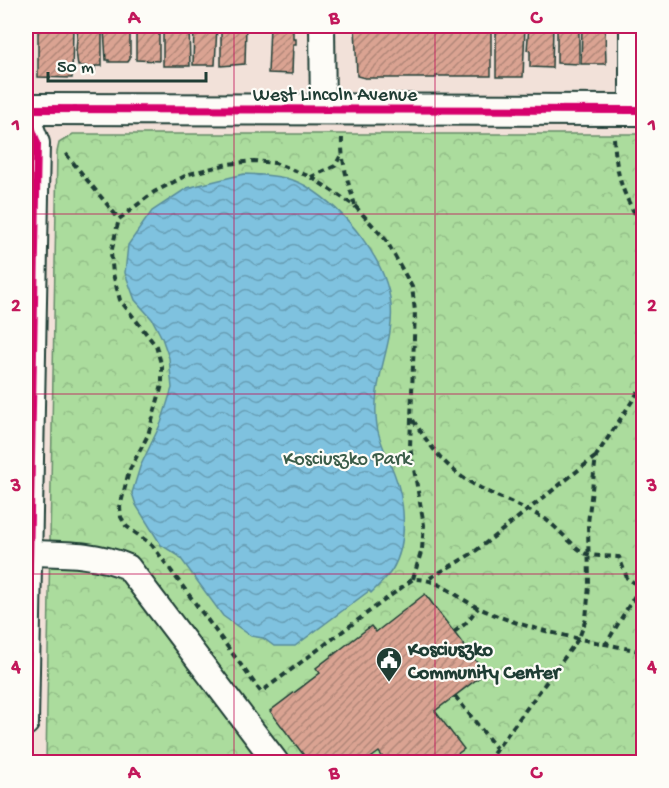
<svg xmlns="http://www.w3.org/2000/svg" width="669" height="788" viewBox="0 0 669 788" font-family="'Gochi Hand',sans-serif">
	<style>
		.forest { fill: url(#forest-crowns); stroke: #658c68; stroke-width: 1.5 }
		.water { fill: url(#water-waves); stroke: #598d9b; stroke-width: 1.5 }
		.building { fill: url(#building-hatch); stroke: #1f3d34; stroke-width: 1.5 }
		.lines { fill: none; stroke-linecap: round; stroke-linejoin: round }
		.minor-casing { stroke: #1f3d34; stroke-width: 28 }
		.major-casing { stroke: #1f3d34; stroke-width: 34 }
		.path { stroke: #1f3d34; stroke-width: 4; stroke-dasharray: 6 4.5; stroke-linecap: butt }
		.minor { stroke: #fdfcf7; stroke-width: 24 }
		.major { stroke: #fdfcf7; stroke-width: 30 }
		.cycleway-casing { stroke: #fdfcf7; stroke-width: 11 }
		.cycleway { stroke: #d6006c; stroke-width: 8 }
		.grid { fill: none; stroke: #c2185b; stroke-width: 1.5; stroke-opacity: 0.55 }
		.labels { text-anchor: middle; stroke-width: 4.5; stroke-linejoin: round; paint-order: stroke }
		.street-label { font-size: 20px; fill: #1f3d34; stroke: #fdfcf7 }
		.park-label { font-size: 20px; fill: #3b5d49; stroke: #fdfcf7 }
		.poi-label { font-size: 20px; font-weight: bold; fill: #1f3d34; stroke: #fdfcf7; text-anchor: start }
		.neatline { fill: none; stroke: #c2185b; stroke-width: 2 }
		.grid-label { font-size: 20px; text-anchor: middle; font-weight: bold; fill: #c2185b }
	</style>
	<defs>
		<pattern id="forest-crowns" width="20" height="18" patternUnits="userSpaceOnUse" patternTransform="scale(1.5)"><rect width="20" height="18" fill="#abdc9d"/><path d="M2 6a3 3 0 1 1 6 0M12 15a3 3 0 1 1 6 0" fill="none" stroke="#93be88"/></pattern>
		<pattern id="water-waves" width="16" height="10" patternUnits="userSpaceOnUse" patternTransform="scale(1.5)"><rect width="16" height="10" fill="#7fc2df"/><path d="M0 5q4-4 8 0t8 0" fill="none" stroke="#679fb6"/></pattern>
		<pattern id="building-hatch" width="6" height="6" patternUnits="userSpaceOnUse" patternTransform="scale(1.5)"><rect width="6" height="6" fill="#daa392"/><path d="M-1 1l2-2M0 6l6-6M5 7l2-2" fill="none" stroke="#b08678"/></pattern>
	</defs>
	<rect width="100%" height="100%" fill="#f2e1d9"/>
	<filter id="ink" filterUnits="userSpaceOnUse"><feTurbulence type="fractalNoise" baseFrequency=".0167" numOctaves="2"/><feDisplacementMap in="SourceGraphic" scale="12" xChannelSelector="R" yChannelSelector="G"/><feConvolveMatrix kernelMatrix="1 2 1 2 8 2 1 2 1" color-interpolation-filters="sRGB"/></filter>
	<g filter="url(#ink)">
		<polygon class="forest" points="73,134 643,134 643,762 46,762 57,152 59,143"/>
		<path class="water" d="M244,174C265,175 287,175 306,186C345,210 386,258 391,305C395,345 370,381 377,426C379,441 388,458 394,473C405,501 409,542 392,570C387,578 378,586 371,593L369,591L295,646H274L263,638L251,636L223,616L179,556L161,545L136,505L132,493L140,467L161,423L172,388L169,358L162,338L152,319L135,300L125,273L128,245L152,211L187,188Z"/>
		<g class="building">
			<polygon points="38,26 73,26 72,78 38,77"/>
			<polygon points="78,26 102,26 102,66 95,66 95,71 85,71 85,66 78,66 76,51"/>
			<polygon points="107,26 130,26 130,59 128,62 109,62 109,60 106,60 104,30"/>
			<polygon points="136,26 159,26 159,61 136,60"/>
			<polygon points="163,26 189,26 190,66 163,66"/>
			<polygon points="194,26 217,26 215,65 193,65"/>
			<polygon points="221,26 246,26 245,64 221,66"/>
			<polygon points="270,26 293,26 293,39 296,39 296,44 293,44 292,74 268,73"/>
			<polygon points="355,26 491,26 491,76 436,76 436,78 365,78 357,76"/>
			<polygon points="496,26 525,26 523,77 496,77"/>
			<polygon points="529,26 553,26 552,68 530,67 530,51 527,50"/>
			<polygon points="557,26 579,26 579,64 557,63"/>
			<polygon points="582,26 605,26 606,64 581,64"/>
			<polygon points="425,594 485,673 435,711 464,749 446,762 386,762 379,752 365,762 309,762 270,711 320,673 316,668 371,626 376,632"/>
		</g>
		<g class="lines">
			<g class="minor-casing">
				<g id="minor">
					<polyline points="322,26 323,110"/>
					<polyline points="632,110 632,26"/>
					<polyline points="26,114 37,143 26,723"/>
					<path d="M29,553C64,554 95,553 128,567L276,762"/>
				</g>
			</g>
			<g class="major-casing">
				<polyline id="major" points="26,109 644,110"/>
			</g>
			<g class="path">
				<path d="M342,138C341,162 348,182 355,205"/>
				<path d="M614,138C617,182 623,193 644,230"/>
				<polyline points="66,154 119,219"/>
				<polyline points="311,177 335,166 341,155"/>
				<path d="M413,420C429,445 448,471 475,485C498,498 523,506 545,519C557,527 578,552 587,554C597,557 609,556 619,557L627,578L640,587L606,644"/>
				<polyline points="430,578 473,553 595,457"/>
				<path d="M413,579L422,549L424,525L410,447L415,311L412,287L386,240L355,206L311,177L275,163L254,161L228,164L189,174L154,192L119,219L111,253L113,274L120,300L156,346L162,367V385L148,435L129,471L120,507L121,517L126,526L152,545L261,692L413,579C440,578 455,597 479,608C530,632 589,640 644,652"/>
				<polyline points="454,632 465,624 478,608"/>
				<polyline points="455,696 496,748"/>
				<polyline points="487,762 579,638 586,619 589,586 588,523 596,456 644,383"/>
			</g>
			<use href="#minor" class="minor"/>
			<use href="#major" class="major"/>
			<g class="cycleway-casing">
				<g id="cycleway">
					<polyline points="26,109 644,110"/>
					<polyline points="26,114 37,143 26,723"/>
				</g>
			</g>
			<use href="#cycleway" class="cycleway"/>
		</g>
	</g>
	<path class="grid" d="M234,26V762M435,26V762M26,214H644M26,394H644M26,574H644"/>
	<defs>
		<g id="civic-pin" transform="scale(1.35)"><path d="M0 17L-7.5 6A9.5 9.5 0 1 1 7.5 6Z" fill="#1f3d34" stroke="#fdfcf7"/><path d="M-.6-6.5H3V-4.5H.6V-3L4-1V1h2V6H-6V1h2V-1L-.6-3ZM-1.2 2.5V6h2.4V2.5Z" fill="#fff"/></g>
	</defs>
	<g fill-rule="evenodd">
		<use href="#civic-pin" x="389" y="660"/>
	</g>
	<g class="labels">
		<g class="street-label">
			<text x="335" y="100">West Lincoln Avenue</text>
		</g>
		<g class="park-label">
			<text x="347" y="464">Kosciuszko Park</text>
		</g>
		<g class="poi-label">
			<text x="408" y="655">Kosciuszko<tspan x="408" dy="23">Community Center</tspan></text>
		</g>
	</g>
	<rect width="669" height="788" fill="none" stroke="#fdfcf7" stroke-width="66"/>
	<path d="M48 72v9h158v-9" fill="none" stroke="#1f3d34" stroke-width="3"/>
	<text x="57" y="72" font-size="18" fill="#1f3d34" stroke="#fdfcf7" stroke-width="4.5" paint-order="stroke">50 m</text>
	<rect x="33" y="33" width="603" height="722" class="neatline"/>
	<g class="grid-label">
		<text x="134" y="23">A</text>
		<text x="334" y="23">B</text>
		<text x="536" y="23">C</text>
		<text x="16" y="130">1</text>
		<text x="652" y="130">1</text>
		<text x="16" y="311">2</text>
		<text x="652" y="311">2</text>
		<text x="16" y="491">3</text>
		<text x="652" y="491">3</text>
		<text x="16" y="672">4</text>
		<text x="652" y="672">4</text>
		<text x="134" y="778">A</text>
		<text x="334" y="778">B</text>
		<text x="536" y="778">C</text>
	</g>
</svg>
